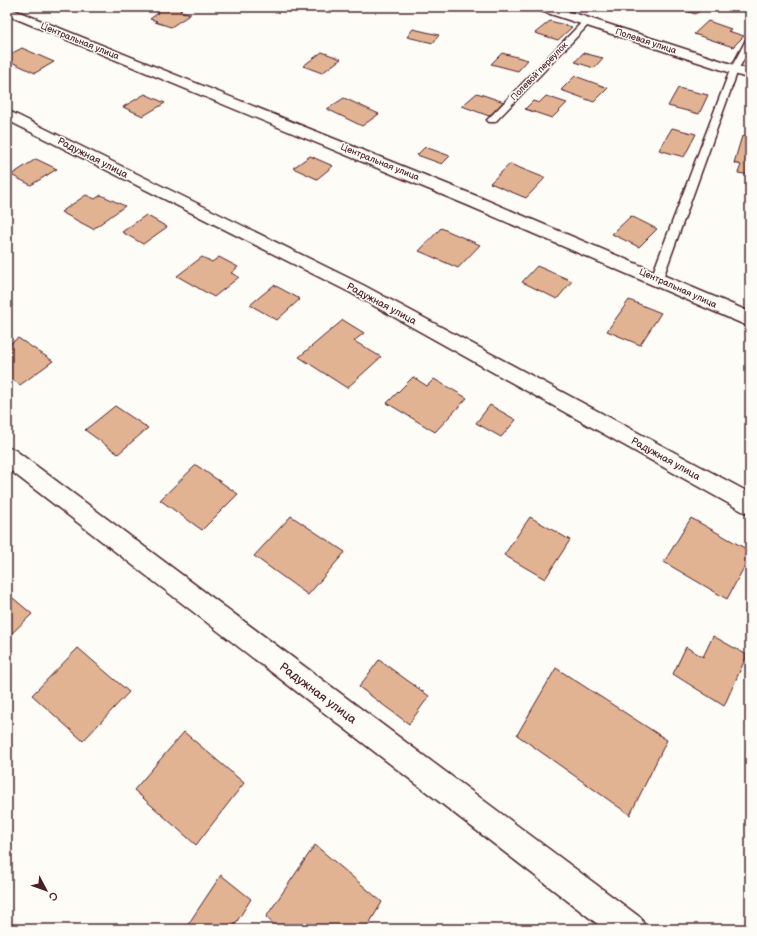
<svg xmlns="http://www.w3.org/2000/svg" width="757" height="936" viewBox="0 0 757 936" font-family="'Balsamiq Sans',sans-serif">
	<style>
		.building { fill: #e2b393; stroke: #4a1f2b }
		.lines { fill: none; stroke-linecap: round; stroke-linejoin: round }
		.lane-casing { stroke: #4a1f2b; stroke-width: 3 }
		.street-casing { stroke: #4a1f2b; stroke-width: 3 }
		.lane { fill: #fdfcf7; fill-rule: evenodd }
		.street { fill: #fdfcf7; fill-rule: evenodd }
		.labels { text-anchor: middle; stroke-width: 3; stroke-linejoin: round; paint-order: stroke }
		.far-street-label { font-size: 9px; fill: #4a1f2b; stroke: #fdfcf7 }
		.street-label { font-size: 10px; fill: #4a1f2b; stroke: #fdfcf7 }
		.near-street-label { font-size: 12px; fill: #4a1f2b; stroke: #fdfcf7 }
	</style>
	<rect width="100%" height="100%" fill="#fdfcf7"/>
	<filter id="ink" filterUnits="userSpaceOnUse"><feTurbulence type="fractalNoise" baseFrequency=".025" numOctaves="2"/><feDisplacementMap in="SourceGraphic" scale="8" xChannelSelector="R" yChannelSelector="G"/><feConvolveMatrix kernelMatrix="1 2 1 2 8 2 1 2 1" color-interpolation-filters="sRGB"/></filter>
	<g filter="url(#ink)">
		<g class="building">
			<polygon points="168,7 182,9 180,11 191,14 171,27 155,22 157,21 150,19 158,13 157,12 160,10"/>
			<polygon points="676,7 706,7 695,14"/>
			<polygon points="550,21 572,27 558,40 535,33"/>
			<polygon points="708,21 731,29 728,31 744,36 733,47 694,34"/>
			<polygon points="413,29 439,35 433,43 407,37"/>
			<polygon points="22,48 54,62 35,73 7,60 7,56"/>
			<polygon points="322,52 341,59 322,73 303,66"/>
			<polygon points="502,53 528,60 518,71 491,64"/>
			<polygon points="583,53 603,58 594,68 575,62"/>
			<polygon points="575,76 608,88 594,102 561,90"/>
			<polygon points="678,88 708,95 699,114 668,106"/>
			<polygon points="477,93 504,102 489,116 462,106"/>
			<polygon points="145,94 165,103 143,116 123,107"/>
			<polygon points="546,96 567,103 552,118 525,109 533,101 539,103"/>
			<polygon points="344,98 379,114 362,126 327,109"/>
			<polygon points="672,128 696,134 684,157 659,150"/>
			<polygon points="742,136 750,138 750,175 738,173 741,165 734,163"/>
			<polygon points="425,147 450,156 442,164 417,155"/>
			<polygon points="310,156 333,166 317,179 293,168"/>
			<polygon points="36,159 57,169 31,185 11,175"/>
			<polygon points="510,164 545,178 526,198 490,183"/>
			<polygon points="86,195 95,199 101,195 125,206 93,229 61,212"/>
			<polygon points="146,215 167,227 143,244 122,232"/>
			<polygon points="631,216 657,229 639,247 612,234"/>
			<polygon points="441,228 480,245 458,268 419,251"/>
			<polygon points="202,257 212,262 219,257 238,267 231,273 239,277 214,297 177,276"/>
			<polygon points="537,266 572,281 557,299 522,282"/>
			<polygon points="274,285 300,299 277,320 250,305"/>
			<polygon points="629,300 661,313 640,345 607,331"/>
			<polygon points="343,320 364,333 354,341 381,357 347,388 299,357"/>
			<polygon points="18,338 53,361 20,385 7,376 7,346"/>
			<polygon points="413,377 427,386 434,379 467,398 435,432 387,403"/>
			<polygon points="490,405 516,420 501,437 476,423"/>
			<polygon points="115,406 148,428 118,454 85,430"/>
			<polygon points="196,465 238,494 202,530 160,500"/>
			<polygon points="291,516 345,552 308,595 254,556"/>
			<polygon points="530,517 570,540 545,579 504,555"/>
			<polygon points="691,518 750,551 750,556 727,599 664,562"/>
			<polygon points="7,593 32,614 7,638"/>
			<polygon points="713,636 747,655 724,706 673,674 686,647 703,657"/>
			<polygon points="78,648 129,692 83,741 32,695"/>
			<polygon points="379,660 429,696 409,724 359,687"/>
			<polygon points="556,668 667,740 630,815 517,735"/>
			<polygon points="184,732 244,783 196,845 134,790"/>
			<polygon points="315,845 382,902 366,929 279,929 266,917"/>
			<polygon points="221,875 251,899 232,929 185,929"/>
		</g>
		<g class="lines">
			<g class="lane-casing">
				<g id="lane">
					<polygon points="584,20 590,20 591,22 495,122 489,122 487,120 489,118"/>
					<polygon points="750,37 750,48 738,70 663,278 661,281 653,281 651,278 730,70 746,40"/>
				</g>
			</g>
			<g class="street-casing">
				<g id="street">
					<polygon points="7,7 479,197 750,312 750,327 467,205 7,15"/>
					<polygon points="536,7 555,7 750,70 750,79 538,10"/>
					<polygon points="7,110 363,285 750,493 750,514 742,511 351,293 7,120"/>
					<polygon points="7,447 15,450 641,918 646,929 604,929 7,468"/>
				</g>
			</g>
			<use href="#lane" class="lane"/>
			<use href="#street" class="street"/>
		</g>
	</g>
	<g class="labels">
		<g class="far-street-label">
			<text transform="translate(80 41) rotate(22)" y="3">Центральная улица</text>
			<text transform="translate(646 41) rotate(18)" y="3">Полевая улица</text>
			<text transform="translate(539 71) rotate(-46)" y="3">Полевой переулок</text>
			<text transform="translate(380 162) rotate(22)" y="3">Центральная улица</text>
			<text transform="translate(678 288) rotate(24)" y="3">Центральная улица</text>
		</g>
		<g class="street-label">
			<text transform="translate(93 157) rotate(27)" y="4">Радужная улица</text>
			<text transform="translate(382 303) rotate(28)" y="4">Радужная улица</text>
			<text transform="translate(666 458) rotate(29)" y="4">Радужная улица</text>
		</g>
		<g class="near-street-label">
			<text transform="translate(318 693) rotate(37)" y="4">Радужная улица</text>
		</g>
	</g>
	<rect width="757" height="936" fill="none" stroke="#fdfcf7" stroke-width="24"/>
	<rect x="12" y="12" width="733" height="912" fill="none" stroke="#4a1f2b" stroke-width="1.5" filter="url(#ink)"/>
	<g transform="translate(46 890) rotate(131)" stroke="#fdfcf7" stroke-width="3" paint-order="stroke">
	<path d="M0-3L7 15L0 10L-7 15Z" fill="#4a1f2b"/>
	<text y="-6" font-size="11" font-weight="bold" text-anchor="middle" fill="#4a1f2b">С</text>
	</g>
</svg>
